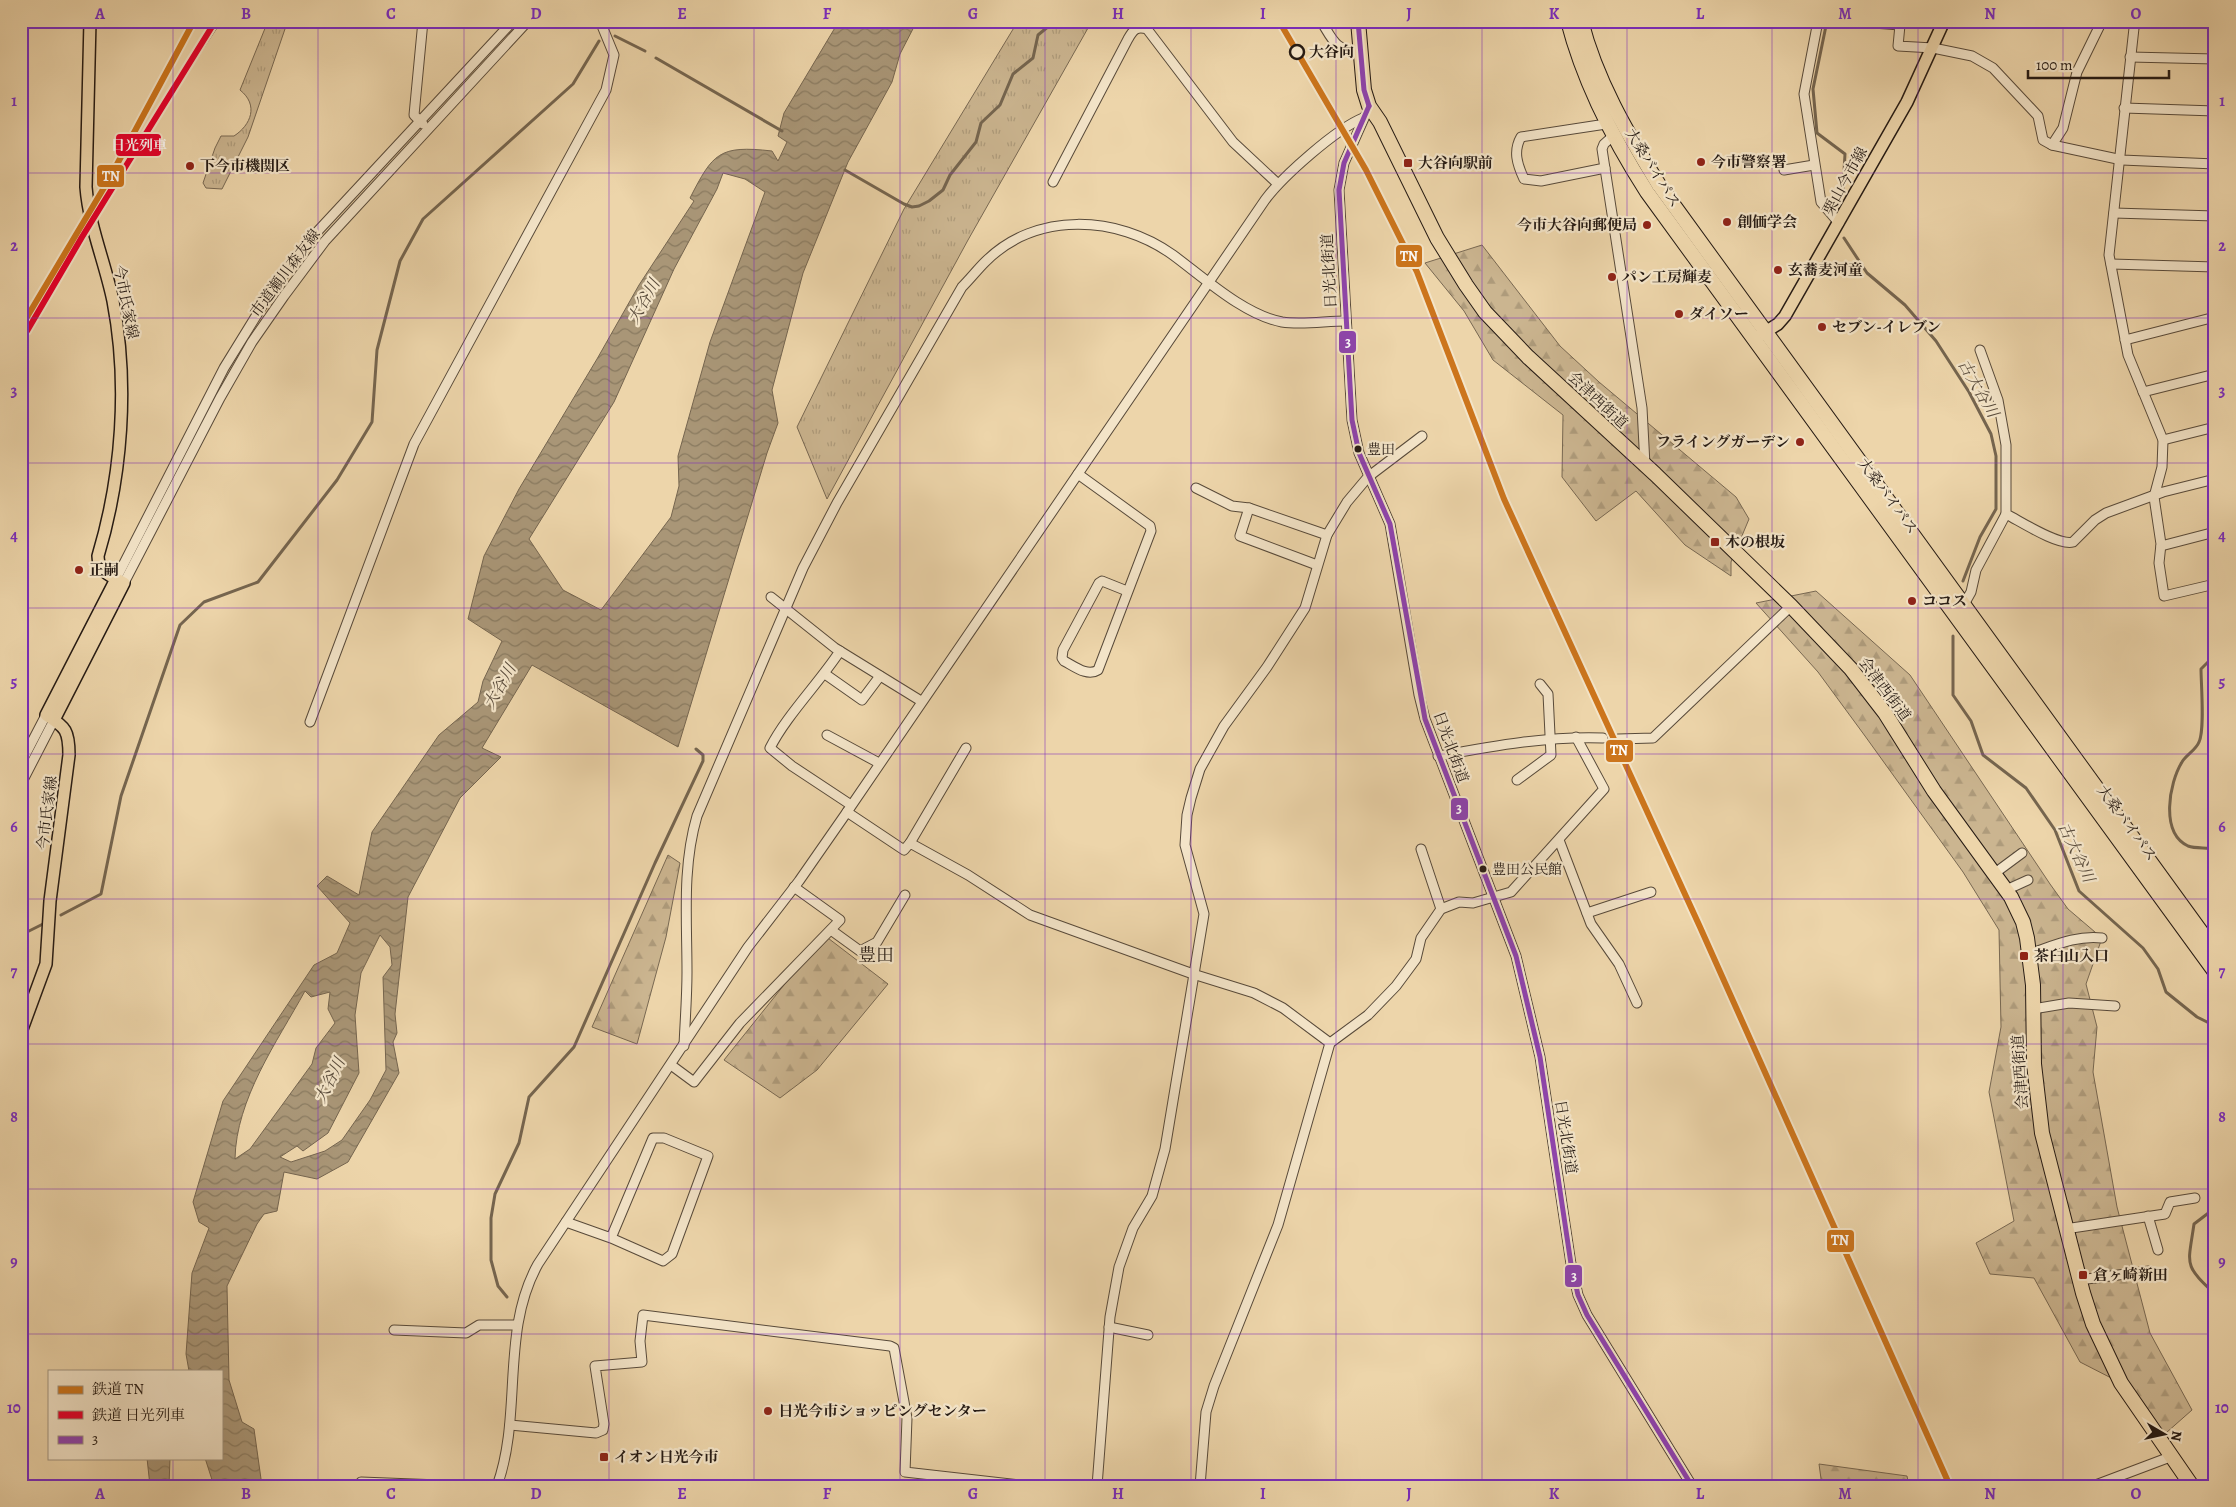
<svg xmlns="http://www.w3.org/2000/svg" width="2236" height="1507" viewBox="0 0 2236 1507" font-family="Alegreya,'Noto Serif JP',serif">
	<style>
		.forest { fill: url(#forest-firs); stroke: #786852 }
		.park { fill: url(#park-tufts); stroke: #786852 }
		.water { fill: url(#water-waves); stroke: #75654f; fill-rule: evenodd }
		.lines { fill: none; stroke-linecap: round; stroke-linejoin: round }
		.stream { stroke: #75654f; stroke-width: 3 }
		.minor-tunnel { stroke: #c5b08c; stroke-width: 9; stroke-dasharray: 9 4.5; stroke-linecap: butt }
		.minor-casing { stroke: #584a3a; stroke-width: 11 }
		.major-casing { stroke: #261b14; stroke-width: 14 }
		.highway-casing { stroke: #261b14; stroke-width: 16 }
		.minor { stroke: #f3e4c8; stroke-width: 9 }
		.major { stroke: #edd5aa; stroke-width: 11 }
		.highway { stroke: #edd5aa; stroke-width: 14 }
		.rail-casing { stroke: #261b14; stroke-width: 5 }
		.rail { stroke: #f3e4c8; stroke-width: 3; stroke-dasharray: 9; stroke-linecap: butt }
		.bus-1-casing { stroke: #f3e4c8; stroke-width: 9 }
		.bus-1 { stroke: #8e44ad; stroke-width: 5 }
		.rail-1-casing { stroke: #f3e4c8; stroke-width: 10 }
		.rail-2-casing { stroke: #f3e4c8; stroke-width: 10 }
		.rail-1 { stroke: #cc751c; stroke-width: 6 }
		.rail-2 { stroke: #e4002b; stroke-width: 6 }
		.grid { fill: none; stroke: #7b2cbf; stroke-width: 1; stroke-opacity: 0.55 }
		.stop-dot { fill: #f3e4c8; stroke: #261b14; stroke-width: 2.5 }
		.poi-dot { fill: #8f2418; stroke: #f3e4c8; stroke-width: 2 }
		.bus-dot { fill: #261b14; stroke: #f3e4c8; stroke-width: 2 }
		.labels { text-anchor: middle; stroke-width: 4.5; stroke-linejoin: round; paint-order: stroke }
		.bus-label { font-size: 14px; fill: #261b14; stroke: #f3e4c8; text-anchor: start }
		.stop-label { font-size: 15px; font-weight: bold; fill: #261b14; stroke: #f3e4c8; text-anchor: start }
		.poi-label { font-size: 15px; font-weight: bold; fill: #261b14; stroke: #f3e4c8; text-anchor: start }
		.street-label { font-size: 15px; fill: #261b14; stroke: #f3e4c8 }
		.water-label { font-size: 16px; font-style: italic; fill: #5a4c3c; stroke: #f3e4c8 }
		.quarter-label { font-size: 18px; fill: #261b14; stroke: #f3e4c8 }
		.line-badge { stroke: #f3e4c8; stroke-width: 2 }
		.badge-label { font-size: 14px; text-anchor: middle; font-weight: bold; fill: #fff }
		.neatline { fill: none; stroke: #7b2cbf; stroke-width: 2 }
		.grid-label { font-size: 16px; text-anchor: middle; font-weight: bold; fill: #7b2cbf }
	</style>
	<defs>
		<pattern id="forest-firs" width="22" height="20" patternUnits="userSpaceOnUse" patternTransform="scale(1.25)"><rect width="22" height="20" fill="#cbb590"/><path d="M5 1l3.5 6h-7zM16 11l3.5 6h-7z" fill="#ae9b7b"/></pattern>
		<pattern id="park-tufts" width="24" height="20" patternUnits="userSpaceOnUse" patternTransform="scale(1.25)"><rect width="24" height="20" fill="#cbb590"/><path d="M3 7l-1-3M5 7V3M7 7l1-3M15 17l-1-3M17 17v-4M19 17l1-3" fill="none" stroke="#ae9b7b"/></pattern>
		<pattern id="water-waves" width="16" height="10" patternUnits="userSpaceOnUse" patternTransform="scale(1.25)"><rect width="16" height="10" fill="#a99677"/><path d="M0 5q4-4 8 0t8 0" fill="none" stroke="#897a60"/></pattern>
	</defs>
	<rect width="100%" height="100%" fill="#edd5aa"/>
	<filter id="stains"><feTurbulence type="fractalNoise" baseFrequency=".004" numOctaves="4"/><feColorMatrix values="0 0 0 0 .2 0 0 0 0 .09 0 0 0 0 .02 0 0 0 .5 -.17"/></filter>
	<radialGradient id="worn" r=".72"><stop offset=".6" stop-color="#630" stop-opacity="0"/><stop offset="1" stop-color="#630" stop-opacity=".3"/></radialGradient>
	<g class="forest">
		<polygon points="1482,245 1560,346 1599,382 1736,497 1749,519 1731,562 1731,576 1685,545 1636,491 1596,521 1562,477 1563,415 1493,360 1464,311 1425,263"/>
		<polygon points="1816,591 1910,675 2050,884 2068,909 2102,938 2086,984 2097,1027 2093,1072 2117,1207 2150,1333 2192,1410 2158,1440 2121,1383 2080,1362 2034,1278 1990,1274 1976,1243 2014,1221 1989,1092 2001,1027 1999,930 1963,872 1865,736 1818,672 1756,603"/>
		<polygon points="668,855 680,863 666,937 637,1044 592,1027"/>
		<polygon points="824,935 888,984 817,1070 780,1098 724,1060"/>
		<polygon points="1819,1464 1907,1476 1909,1486 1822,1486"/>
	</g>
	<g class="park">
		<path d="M268,21H275L286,26L248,137L222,189L206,188L203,183L215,148L221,136H234C251,125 259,105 240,90Z"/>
		<polygon points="1018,21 1092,21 968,240 827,499 797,427 904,209"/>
	</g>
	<g class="water">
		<path d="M839,21H917L900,54L892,82L848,162L803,273L772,390L778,423L767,453L678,747L532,665L482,748L501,757L460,798L408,897L395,1014L397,1033L393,1042L399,1073L348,1162L317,1179L284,1172L277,1211L264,1214L257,1224L227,1286L229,1380L242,1422L254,1429L262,1486H214L205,1458H221V1371H189L186,1354L192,1273L209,1228L199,1222L193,1202L223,1101L314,965L337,953L350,923L317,886L327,876L359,895L372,832L439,735L478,702L483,681L502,641L468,619L484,556L519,489L597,359L639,285L694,201L690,198C713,153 719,145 772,151L778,161L787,142L778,136L784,113ZM723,173L745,179L765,192L710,342L678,456L679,486L671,517L601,610L563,590L529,539L614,402L674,269L717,189ZM380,935L390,947L392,965L383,977L386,1070L370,1100L342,1140L325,1151L291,1162L280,1157L297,1146L303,1151L328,1133L359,1073L355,1015L361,973ZM305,991L311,997L330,992L328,1009L335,1023L316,1048L312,1064L250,1149L235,1159C236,1099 277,1042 305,991Z"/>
		<polygon points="147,1458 170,1458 169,1486 150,1486"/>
	</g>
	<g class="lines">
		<g class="stream">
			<polyline points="1827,21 1813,89 1817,133 1845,154 1843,189"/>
			<polyline points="615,36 645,51"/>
			<polyline points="656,58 782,131"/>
			<polyline points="845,170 904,204 912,207 919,206 929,201 943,190 950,175 976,142 981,123 1000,105 1013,74 1033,58 1038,35 1055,21"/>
			<polyline points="1844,238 1867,273 1905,305 1936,341 1969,392 1991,434 1996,456 1996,509 1980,537 1963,581"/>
			<polyline points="1953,636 1953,695 1971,721 1983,755 2026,788 2055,830 2079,891 2143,948 2158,969 2166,992 2197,1017 2215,1026"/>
			<path d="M2215,655L2201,669C2201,684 2205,730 2199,742C2196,750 2186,755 2182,762C2169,783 2160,833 2188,846C2196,849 2206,847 2215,849"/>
			<polyline points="61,915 101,894 121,796 180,625 204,602 258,582 337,480 372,422 377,350 400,261 423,219 573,84 599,41"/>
			<polyline points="21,935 45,923"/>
			<path d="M2215,1208L2194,1224C2188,1266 2183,1264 2215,1294"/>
			<polyline points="507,1297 498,1286 491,1260 491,1218 495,1194 519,1143 529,1097 574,1047 655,863 703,761 703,755 696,749"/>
		</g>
		<polyline class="minor-tunnel" points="1603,738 1618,739"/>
		<g class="minor-casing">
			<g id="minor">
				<polyline points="423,21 414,115 423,124"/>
				<path d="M1321,21C1333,40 1335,51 1359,51"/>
				<polyline points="1818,21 1804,94 1821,202 1839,223"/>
				<polyline points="1904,21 1900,25 1898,46 1933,48 1972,56 1993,68 2038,116 2043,140 2052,145 2122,160 2215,164"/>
				<polyline points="2137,21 2134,28 2109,255 2128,355 2163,440 2162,467 2154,497 2161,544 2159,563 2164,596 2215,584"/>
				<polyline points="1860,22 1900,25"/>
				<polyline points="2130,57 2215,59"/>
				<polyline points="2124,108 2215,111"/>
				<polyline points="1365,116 1344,163 1339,190 1352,420 1359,453 1390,524 1419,695 1425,719 1516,956 1540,1057 1571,1264 1578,1295 1587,1315 1692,1486"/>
				<polyline points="1613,136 1604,144 1602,149 1642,408 1645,465"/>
				<polyline points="2052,145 2063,128 2077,72 2102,21"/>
				<path d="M1605,168L1541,181L1524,179C1517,164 1513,151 1521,137L1606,124"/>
				<polyline points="1784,170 1814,165"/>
				<path d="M1053,182L1128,39C1133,30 1136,26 1147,29L1233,142L1278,184"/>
				<polyline points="2114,213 2215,216"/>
				<polyline points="2111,264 2215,267"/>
				<polyline points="2125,340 2215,317"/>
				<path d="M1980,350L1998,400L2006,445V514C2020,521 2058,546 2073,542L2095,520L2106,513L2163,492L2215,479"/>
				<polyline points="2143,392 2215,374"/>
				<polyline points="2163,440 2215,427"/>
				<path d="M1078,474L1150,526L1151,531L1098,670C1087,677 1074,666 1064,661L1062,658L1063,650L1099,583L1102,581L1127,591"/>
				<polyline points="1196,488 1232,506 1249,508 1327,535"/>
				<polyline points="1249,508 1240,536 1317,565"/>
				<polyline points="2161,546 2215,532"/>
				<polyline points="116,579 224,368 269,295 316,233 513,21"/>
				<polyline points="124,583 220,398 252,342 284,296 325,241 528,21"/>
				<polyline points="771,597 835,648 921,701"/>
				<polyline points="1962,608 1971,592 1976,570 2006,514"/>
				<path d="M840,651C819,683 786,716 770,748L792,766L851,805"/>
				<polyline points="825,674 862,700 880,676"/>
				<polyline points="310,722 414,444 606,90 614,55 600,21"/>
				<polyline points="827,735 879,763"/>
				<polyline points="1618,739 1653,738 1791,606"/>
				<path d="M1438,756C1493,746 1547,736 1603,738"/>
				<polyline points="21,763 46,715"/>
				<polyline points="1517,780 1551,755 1548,694 1540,684"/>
				<polyline points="21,784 54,720"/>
				<polyline points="847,812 904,850 910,843 968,875 1030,915 1193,974 1254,993 1283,1008 1330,1043"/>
				<polyline points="1559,840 1591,924 1619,964 1637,1003"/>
				<polyline points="910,843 966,748"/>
				<polyline points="1421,849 1441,909"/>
				<polyline points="1995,873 2022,853"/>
				<polyline points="2006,890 2028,880"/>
				<polyline points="1587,913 1651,892"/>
				<polyline points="831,930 860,951 877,942 905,895"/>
				<path d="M2029,954C2053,946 2076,935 2102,938"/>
				<polyline points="2033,1009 2069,1003 2115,1006"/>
				<path d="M684,1046C685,1021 687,997 687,972C687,919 682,867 697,816L803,568L837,503L962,287C970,279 977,270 985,262C1036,211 1117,215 1173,255C1203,277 1244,315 1282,322C1302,325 1326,321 1346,321"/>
				<polyline points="671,1065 694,1082 740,1023 840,920 794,887"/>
				<polyline points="2148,1216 2158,1250"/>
				<polyline points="566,1222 611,1238 663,1261 672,1254 708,1156 664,1138 653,1138 611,1238"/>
				<polyline points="2065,1229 2165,1214 2170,1202 2195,1198"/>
				<polyline points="2079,1280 2149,1271"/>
				<polyline points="1109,1327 1148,1335"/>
				<polyline points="394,1330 466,1333 479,1325 517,1325"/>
				<polyline points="510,1425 596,1433 603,1430 604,1424 595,1366 642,1362 640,1341 643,1315 890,1346 894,1348 907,1418 905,1472 1029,1486"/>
				<polyline points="361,1486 361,1482 466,1486"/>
				<path d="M497,1486C523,1414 500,1332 538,1264L748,947L799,881L847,812L1265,200C1283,176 1336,129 1363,118"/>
				<polyline points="1097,1486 1110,1317 1119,1267 1133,1228 1152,1196 1165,1149 1204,914 1185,845 1187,815 1191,798 1200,769 1224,726 1267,667 1305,608 1327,535 1347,502 1368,477 1422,436"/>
				<polyline points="1200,1486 1206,1412 1214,1386 1278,1225 1330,1043 1368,1015 1396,986 1416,959 1421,938 1441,909 1459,902 1473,903 1511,892 1604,789 1576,737"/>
				<polyline points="2093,1486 2170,1457"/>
			</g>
		</g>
		<g class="major-casing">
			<g id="major">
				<polyline points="1759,336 1778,324 1785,316 1907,102 1944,21"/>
				<path d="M54,720L124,583C111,576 98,572 98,556C122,476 129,384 113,301C105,262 89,226 86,187L90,21"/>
				<path d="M21,1032L46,964L50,901L69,755C69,731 66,727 46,715L116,579"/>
			</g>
		</g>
		<g class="highway-casing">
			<g id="highway">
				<polyline points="1358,21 1364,90 1369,106 1380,122 1437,238 1466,285 1485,312 1528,357 1655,474 1791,606 1851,669 1885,713 1934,791 2011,897 2023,922 2027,938 2033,985 2034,1064 2042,1133 2083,1293 2093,1324 2121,1383 2192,1486"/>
				<path d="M1568,21C1584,83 1613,139 1647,192L2215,972"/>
				<path d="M1581,21C1596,80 1627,133 1659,185L2215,951"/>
			</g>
		</g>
		<use href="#minor" class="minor"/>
		<use href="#major" class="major"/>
		<use href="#highway" class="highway"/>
		<g class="rail-casing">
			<polyline id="rail" points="103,198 219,21"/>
		</g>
		<use href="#rail" class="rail"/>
		<g class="bus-1-casing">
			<g id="bus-1">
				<polyline points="1358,21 1364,90 1369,106"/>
				<polyline points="1369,106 1344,163 1339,190 1352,420 1359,453 1390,524 1425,719 1516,956 1540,1057 1571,1264 1578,1295 1587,1315 1692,1486"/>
			</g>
		</g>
		<use href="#bus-1" class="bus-1"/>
		<g class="rail-1-casing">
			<g id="rail-1">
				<polyline points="1279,21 1366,170 1417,272 1504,499 1700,927 1950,1486"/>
				<polyline points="21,327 108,181 194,21"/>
			</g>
		</g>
		<g class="rail-2-casing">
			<polyline id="rail-2" points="27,331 82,237 213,25"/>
		</g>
		<use href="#rail-1" class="rail-1"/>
		<use href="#rail-2" class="rail-2"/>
	</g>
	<path class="grid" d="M173,21V1371M318,21V1486M464,21V1486M609,21V1486M754,21V1486M900,21V1486M1045,21V1486M1191,21V1486M1336,21V1486M1482,21V1486M1627,21V1486M1772,21V1486M1918,21V1486M2063,21V1486M21,173H2215M21,318H2215M21,463H2215M21,608H2215M21,754H2215M21,899H2215M21,1044H2215M21,1189H2215M21,1334H2215M173,1458V1486"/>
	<circle class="stop-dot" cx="1297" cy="52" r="7"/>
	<g class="poi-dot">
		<circle cx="1701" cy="162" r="5"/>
		<rect x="1403" y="158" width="10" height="10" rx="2.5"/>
		<circle cx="190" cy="166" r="5"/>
		<circle cx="1727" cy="222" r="5"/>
		<circle cx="1647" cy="225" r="5"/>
		<circle cx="1778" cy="270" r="5"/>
		<circle cx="1612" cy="277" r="5"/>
		<circle cx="1679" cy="314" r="5"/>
		<circle cx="1822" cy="327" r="5"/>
		<circle cx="1800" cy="442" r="5"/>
		<rect x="1710" y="537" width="10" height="10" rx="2.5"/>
		<circle cx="79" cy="570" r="5"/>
		<circle cx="1912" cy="601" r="5"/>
		<rect x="2019" y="951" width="10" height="10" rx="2.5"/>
		<rect x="2078" y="1270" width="10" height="10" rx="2.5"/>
		<circle cx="768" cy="1411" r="5"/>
		<rect x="599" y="1452" width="10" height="10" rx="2.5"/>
	</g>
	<g class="bus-dot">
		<circle cx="1358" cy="449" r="4.5"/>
		<circle cx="1483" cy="869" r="4.5"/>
	</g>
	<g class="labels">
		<g class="bus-label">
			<text x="1367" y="454">豊田</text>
			<text x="1492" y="874">豊田公民館</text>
		</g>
		<g class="stop-label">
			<text x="1309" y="57">大谷向</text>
		</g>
		<g class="poi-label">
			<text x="1711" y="167">今市警察署</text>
			<text x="1418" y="168">大谷向駅前</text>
			<text x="200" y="171">下今市機関区</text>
			<text x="1737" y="227">創価学会</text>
			<text x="1637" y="230" text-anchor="end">今市大谷向郵便局</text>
			<text x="1788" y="275">玄蕎麦河童</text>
			<text x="1622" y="282">パン工房輝麦</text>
			<text x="1689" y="319">ダイソー</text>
			<text x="1832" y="332">セブン-イレブン</text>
			<text x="1790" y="447" text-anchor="end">フライングガーデン</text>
			<text x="1725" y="547">木の根坂</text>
			<text x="89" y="575">正嗣</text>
			<text x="1922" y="606">ココス</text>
			<text x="2034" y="961">茶臼山入口</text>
			<text x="2093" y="1280">倉ヶ崎新田</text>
			<text x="778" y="1416">日光今市ショッピングセンター</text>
			<text x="614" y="1462">イオン日光今市</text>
		</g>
		<g class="street-label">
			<text transform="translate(1653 168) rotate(58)" y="5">大桑バイパス</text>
			<text transform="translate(1845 181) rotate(-61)" y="5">栗山今市線</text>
			<text transform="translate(1329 271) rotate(-93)" y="5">日光北街道</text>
			<text transform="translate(285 273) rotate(-53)" y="5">市道瀬川森友線</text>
			<text transform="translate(126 302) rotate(79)" y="5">今市氏家線</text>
			<text transform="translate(1598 400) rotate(43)" y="5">会津西街道</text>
			<text transform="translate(1888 496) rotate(54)" y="5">大桑バイパス</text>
			<text transform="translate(1885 689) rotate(53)" y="5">会津西街道</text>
			<text transform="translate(1451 747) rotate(70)" y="5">日光北街道</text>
			<text transform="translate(47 813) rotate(-83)" y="5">今市氏家線</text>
			<text transform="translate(2127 823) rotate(54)" y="5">大桑バイパス</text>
			<text transform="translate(2020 1072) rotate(-94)" y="5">会津西街道</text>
			<text transform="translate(1566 1137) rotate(81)" y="5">日光北街道</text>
		</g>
		<g class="water-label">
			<text transform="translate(643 301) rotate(-61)" y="6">大谷川</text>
			<text transform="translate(1979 388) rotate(60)" y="6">古大谷川</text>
			<text transform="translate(499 686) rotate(-61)" y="6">大谷川</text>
			<text transform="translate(2077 852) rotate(65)" y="6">古大谷川</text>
			<text transform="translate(329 1080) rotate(-64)" y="6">大谷川</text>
		</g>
		<g class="quarter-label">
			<text x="876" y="961">豊田</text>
		</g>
	</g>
	<g class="line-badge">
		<rect x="115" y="133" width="47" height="24" rx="5" fill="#e4002b"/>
		<rect x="96" y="164" width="29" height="24" rx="5" fill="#cc751c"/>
		<rect x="1395" y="244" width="28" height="24" rx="5" fill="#cc751c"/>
		<rect x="1338" y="330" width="19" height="24" rx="5" fill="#8e44ad"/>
		<rect x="1605" y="739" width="29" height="24" rx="5" fill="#cc751c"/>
		<rect x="1450" y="797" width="19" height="24" rx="5" fill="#8e44ad"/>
		<rect x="1826" y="1229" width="29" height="24" rx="5" fill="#cc751c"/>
		<rect x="1564" y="1264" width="19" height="24" rx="5" fill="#8e44ad"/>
	</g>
	<g class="badge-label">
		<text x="139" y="150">日光列車</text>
		<text x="111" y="181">TN</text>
		<text x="1409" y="261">TN</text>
		<text x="1348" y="347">3</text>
		<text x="1619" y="755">TN</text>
		<text x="1459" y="813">3</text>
		<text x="1840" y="1245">TN</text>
		<text x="1574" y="1281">3</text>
	</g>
	<rect width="2236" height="1507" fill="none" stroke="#edd5aa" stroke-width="55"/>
	<rect x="48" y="1370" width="175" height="90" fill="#f3e4c8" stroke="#a19480"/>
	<rect x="58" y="1386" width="25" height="8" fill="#cc751c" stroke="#a19480"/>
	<text x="92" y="1394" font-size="15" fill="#261b14">鉄道 TN</text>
	<rect x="58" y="1411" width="25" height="8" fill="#e4002b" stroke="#a19480"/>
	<text x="92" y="1420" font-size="15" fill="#261b14">鉄道 日光列車</text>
	<rect x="58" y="1436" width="25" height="8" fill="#8e44ad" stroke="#a19480"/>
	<text x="92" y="1444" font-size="15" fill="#261b14">3</text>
	<g transform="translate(2164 1434) rotate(99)" stroke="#f3e4c8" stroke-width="4" paint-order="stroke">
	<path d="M0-4L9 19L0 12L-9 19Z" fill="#261b14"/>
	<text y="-8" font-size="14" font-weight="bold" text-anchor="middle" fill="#261b14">N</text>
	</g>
	<path d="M2028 70v8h141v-8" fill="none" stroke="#261b14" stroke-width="2.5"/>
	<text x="2036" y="70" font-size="15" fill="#261b14" stroke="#f3e4c8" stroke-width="4" paint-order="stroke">100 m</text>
	<rect x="28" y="28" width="2180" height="1452" class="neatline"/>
	<g class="grid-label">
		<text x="100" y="19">A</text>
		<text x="246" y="19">B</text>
		<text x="391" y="19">C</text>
		<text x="536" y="19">D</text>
		<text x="682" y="19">E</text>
		<text x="827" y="19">F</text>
		<text x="973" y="19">G</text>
		<text x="1118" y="19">H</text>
		<text x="1263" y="19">I</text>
		<text x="1409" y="19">J</text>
		<text x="1554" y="19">K</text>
		<text x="1700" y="19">L</text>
		<text x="1845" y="19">M</text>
		<text x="1990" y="19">N</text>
		<text x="2136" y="19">O</text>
		<text x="14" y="106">1</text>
		<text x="2222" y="106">1</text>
		<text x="14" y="251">2</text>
		<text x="2222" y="251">2</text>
		<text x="14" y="396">3</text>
		<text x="2222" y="396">3</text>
		<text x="14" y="541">4</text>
		<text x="2222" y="541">4</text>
		<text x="14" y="687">5</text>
		<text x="2222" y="687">5</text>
		<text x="14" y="832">6</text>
		<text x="2222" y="832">6</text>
		<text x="14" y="977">7</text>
		<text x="2222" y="977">7</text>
		<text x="14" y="1122">8</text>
		<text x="2222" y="1122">8</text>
		<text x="14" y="1267">9</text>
		<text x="2222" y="1267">9</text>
		<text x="14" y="1413">10</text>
		<text x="2222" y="1413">10</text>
		<text x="100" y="1499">A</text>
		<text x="246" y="1499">B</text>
		<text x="391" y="1499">C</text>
		<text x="536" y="1499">D</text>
		<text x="682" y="1499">E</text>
		<text x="827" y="1499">F</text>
		<text x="973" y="1499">G</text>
		<text x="1118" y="1499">H</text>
		<text x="1263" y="1499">I</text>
		<text x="1409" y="1499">J</text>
		<text x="1554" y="1499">K</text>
		<text x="1700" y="1499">L</text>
		<text x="1845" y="1499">M</text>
		<text x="1990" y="1499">N</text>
		<text x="2136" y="1499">O</text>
	</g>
	<rect width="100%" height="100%" filter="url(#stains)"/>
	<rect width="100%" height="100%" fill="url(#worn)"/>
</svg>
